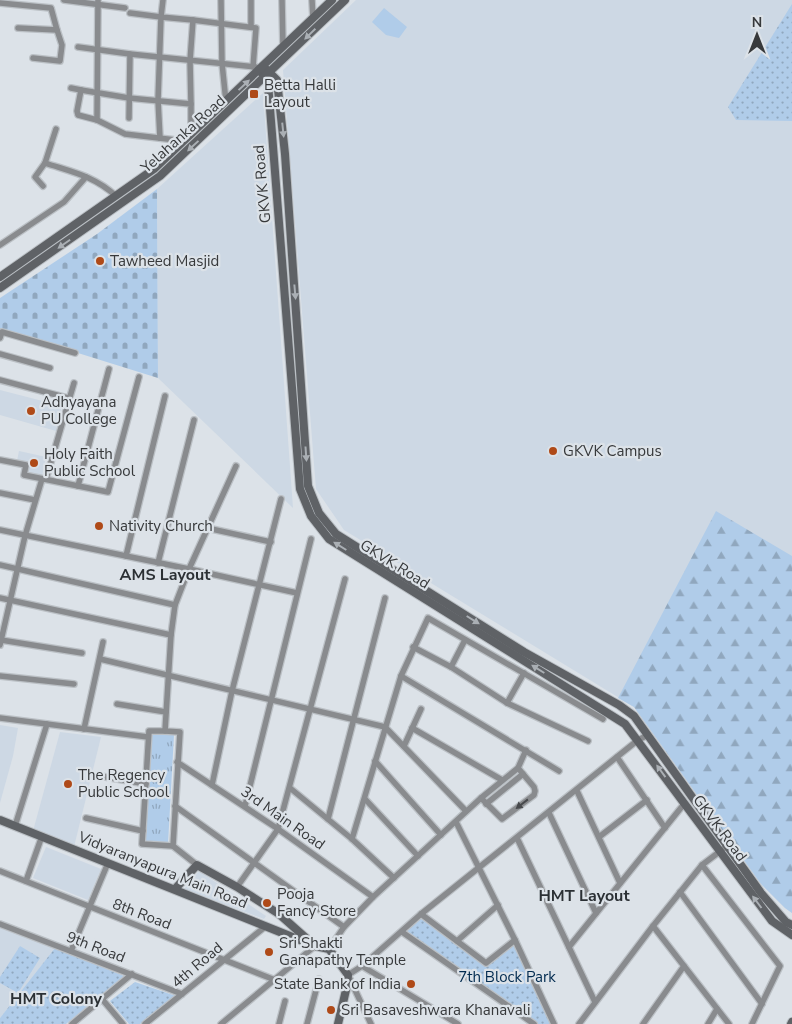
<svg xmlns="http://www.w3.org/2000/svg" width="792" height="1024" viewBox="0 0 792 1024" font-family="'Nunito Sans',sans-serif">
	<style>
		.built { fill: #cdd8e4 }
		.grass { fill: url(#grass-tufts) }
		.forest { fill: url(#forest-firs) }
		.cemetery { fill: url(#cemetery-stones) }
		.park { fill: url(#park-dots) }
		.garden { fill: #b0cce9 }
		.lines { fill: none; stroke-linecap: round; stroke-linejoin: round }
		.minor-casing { stroke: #bbc0c5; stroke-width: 8 }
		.secondary-casing { stroke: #bbc0c5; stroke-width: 10 }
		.minor { stroke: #898b8e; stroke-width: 5.5 }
		.secondary { stroke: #5f6266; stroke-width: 8 }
		.oneway { fill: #aaafb4 }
		.oneway2 { fill: #47494c }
		.poi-dot { fill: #af4a18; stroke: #dce2e8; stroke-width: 2 }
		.labels { text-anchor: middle; stroke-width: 4.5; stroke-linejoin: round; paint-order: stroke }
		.poi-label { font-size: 15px; fill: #37393b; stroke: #dce2e8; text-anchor: start }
		.street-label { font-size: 15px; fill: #37393b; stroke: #dce2e8 }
		.park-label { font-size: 15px; fill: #002a4f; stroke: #dce2e8 }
		.neighbourhood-label { font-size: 16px; font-weight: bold; fill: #2b3034; stroke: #dce2e8 }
	</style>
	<defs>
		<pattern id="grass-tufts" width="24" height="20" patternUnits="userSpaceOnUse" patternTransform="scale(1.25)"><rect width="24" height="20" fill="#b0cce9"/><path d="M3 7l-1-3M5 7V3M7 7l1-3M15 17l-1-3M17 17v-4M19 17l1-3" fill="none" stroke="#90a7be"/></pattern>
		<pattern id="forest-firs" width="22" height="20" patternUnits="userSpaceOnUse" patternTransform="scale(1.25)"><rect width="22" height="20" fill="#b0cce9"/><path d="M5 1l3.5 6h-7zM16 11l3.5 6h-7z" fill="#90a7be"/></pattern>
		<pattern id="cemetery-stones" width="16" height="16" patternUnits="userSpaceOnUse" patternTransform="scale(1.25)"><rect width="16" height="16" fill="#b0cce9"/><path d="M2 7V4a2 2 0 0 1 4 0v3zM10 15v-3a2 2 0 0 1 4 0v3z" fill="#90a7be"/></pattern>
		<pattern id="park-dots" width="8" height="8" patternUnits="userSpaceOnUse" patternTransform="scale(1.25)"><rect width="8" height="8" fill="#b0cce9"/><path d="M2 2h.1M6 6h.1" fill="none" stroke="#90a7be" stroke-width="1.8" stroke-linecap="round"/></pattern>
	</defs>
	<rect width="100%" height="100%" fill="#dce2e8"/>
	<g class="built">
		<polygon points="356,0 792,0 792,913 785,908 761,884 634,707 344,530 316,489 283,70"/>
		<polygon points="263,93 293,508 158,378 157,189"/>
		<polygon points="0,390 62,406 56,431 0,415"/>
		<polygon points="19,451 46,457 42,476 28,473 30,464 17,461"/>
		<polygon points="0,725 18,728 13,756 0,803"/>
		<polygon points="60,732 101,737 74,847 33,831"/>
		<polygon points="46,847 101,869 88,900 33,878"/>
		<polygon points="199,871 266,916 264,919 184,889"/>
		<polygon points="0,928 55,948 0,1018"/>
	</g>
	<polygon class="grass" points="152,734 174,735 168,844 145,842"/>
	<polygon class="forest" points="716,511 792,556 792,913 785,908 761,884 634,707 618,698"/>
	<polygon class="cemetery" points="157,189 158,378 1,329 0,331 0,298 97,234"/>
	<g class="park">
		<polygon points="792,4 792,121 736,120 728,107"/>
		<polygon points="422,917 486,965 514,943 552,1024 537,1024 405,932"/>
		<polygon points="20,946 40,958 18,993 0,983 0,977"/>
		<polygon points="55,948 124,976 66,1024 0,1024 0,1018"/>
		<polygon points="135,982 176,996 140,1024 129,1024 110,1001"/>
	</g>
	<polygon class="garden" points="384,8 407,27 399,38 386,35 372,22"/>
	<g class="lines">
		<g class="minor-casing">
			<g id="minor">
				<polyline points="64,0 125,8"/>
				<polyline points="163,0 161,17 193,20"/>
				<polyline points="221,0 222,63 226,102"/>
				<polyline points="251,0 251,27"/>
				<polyline points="282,0 283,47"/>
				<polyline points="312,0 313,18"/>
				<polyline points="0,3 51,8 57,30 18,28"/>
				<polyline points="130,13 161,17 158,100 160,138"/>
				<polyline points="78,47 130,54 256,67"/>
				<polyline points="33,58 60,61 62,45 57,30"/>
				<polyline points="71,88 81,90"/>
				<polyline points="191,104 190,61 193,20 256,28 253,67"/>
				<polyline points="129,118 130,54"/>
				<polyline points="97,120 98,0"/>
				<path d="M56,129L45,163C72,172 94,176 116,196"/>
				<polyline points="184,141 125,134 97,120 78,115 77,111 81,90 129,98 191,104 191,135"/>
				<polyline points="43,186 35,177 45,163"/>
				<polyline points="0,245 64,202 86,177"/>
				<polyline points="0,338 2,332 75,353"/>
				<polyline points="0,354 50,368"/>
				<polyline points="0,380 68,398"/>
				<polyline points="0,460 26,465 24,475 108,492 139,377"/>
				<polyline points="46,479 74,383"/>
				<polyline points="78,486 109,369"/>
				<polyline points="0,493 35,500"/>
				<polyline points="207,528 271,542"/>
				<polyline points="0,530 189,569 297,593"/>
				<polyline points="126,556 165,396"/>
				<polyline points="158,563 194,420"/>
				<polyline points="0,565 175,605"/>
				<polyline points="0,598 171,635"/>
				<polyline points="1,640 82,653"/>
				<polyline points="0,645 25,536 42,479"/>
				<polyline points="413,647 451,667 507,703 588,741"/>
				<polyline points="100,659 385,727 466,811"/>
				<polyline points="451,667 465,640"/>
				<polyline points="0,676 74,684"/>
				<polyline points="401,676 559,771"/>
				<polyline points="507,703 524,673"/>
				<polyline points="117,704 166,712"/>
				<polyline points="0,718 148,737"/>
				<polyline points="412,728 502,780"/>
				<polyline points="84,729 103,642"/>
				<polyline points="165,731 149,731 142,844 173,846"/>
				<polyline points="404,746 421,709"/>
				<polyline points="617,757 665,828"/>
				<polyline points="375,761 441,835"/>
				<polyline points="177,762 278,829 373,897"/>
				<polyline points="100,776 146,784"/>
				<polyline points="212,785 232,691 281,499"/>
				<polyline points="290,788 352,839 394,878"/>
				<polyline points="577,791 620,883"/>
				<polyline points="481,798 502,819 534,795 535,791 534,787 518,768"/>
				<polyline points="365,799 418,856"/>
				<polyline points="486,804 523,774"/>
				<polyline points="175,806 344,927"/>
				<polyline points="245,806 311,539"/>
				<polyline points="549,813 596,913"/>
				<polyline points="86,818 143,831"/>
				<polyline points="328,819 385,598"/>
				<polyline points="456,822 515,940 554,1024"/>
				<polyline points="15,826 47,724"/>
				<polyline points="599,837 647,800"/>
				<polyline points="517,838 595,1002"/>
				<polyline points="352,839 401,676 428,618 603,719"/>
				<polyline points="197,865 173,846 180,732 165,731 171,635 175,605 189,569 236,466"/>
				<polyline points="702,865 780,966 752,1024"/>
				<polyline points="0,871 275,980"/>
				<polyline points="26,881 42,836"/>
				<polyline points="237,887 278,829 345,579"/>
				<polyline points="680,892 762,1004"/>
				<polyline points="421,914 486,963 515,940"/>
				<polyline points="0,924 182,994"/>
				<polyline points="653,926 729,1024"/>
				<polyline points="402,932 534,1024"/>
				<polyline points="457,941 498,905"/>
				<polyline points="569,947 684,804"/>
				<polyline points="329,949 344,927 373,897 481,798 518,768 526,750"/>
				<polyline points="71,951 108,863"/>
				<polyline points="362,966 458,1024"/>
				<polyline points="102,999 123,1024"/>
				<polyline points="72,1024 132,974"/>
				<polyline points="145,1024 266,926"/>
				<polyline points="221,1024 315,946"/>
				<polyline points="279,1024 285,1001"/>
				<polyline points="307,1024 319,979"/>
				<polyline points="371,1024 348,975 362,966 421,914 638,740 648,735"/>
				<polyline points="579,1024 653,926 702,865 727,846"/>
				<polyline points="643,1024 684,966"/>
				<polyline points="708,1024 717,1009"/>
			</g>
		</g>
		<g class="secondary-casing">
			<g id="secondary">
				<polyline points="263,66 277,80 285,154 308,486 319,513 336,534 524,652 619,705 634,716 761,893 786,922 792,925"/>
				<polyline points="259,71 266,76 268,83 300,489 311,516 329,539 625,724 772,921 792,935"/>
				<polyline points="0,277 154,169 332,0"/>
				<polyline points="0,288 160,176 345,0"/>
				<polyline points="0,820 315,946"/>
				<polyline points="175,889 197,865 237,887 279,914 315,946 329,949 348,975 346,990 338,1024"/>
				<polyline points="791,1024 792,1022"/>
			</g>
		</g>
		<use href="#minor" class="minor"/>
		<use href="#secondary" class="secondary"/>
	</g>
	<defs><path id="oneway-solid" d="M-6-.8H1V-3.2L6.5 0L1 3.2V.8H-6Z" transform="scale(1.25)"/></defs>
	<g class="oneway">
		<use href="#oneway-solid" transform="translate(310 34) rotate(136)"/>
		<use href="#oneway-solid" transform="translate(244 85) rotate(-43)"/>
		<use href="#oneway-solid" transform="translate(283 130) rotate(84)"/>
		<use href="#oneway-solid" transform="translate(193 146) rotate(137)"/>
		<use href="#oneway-solid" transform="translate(64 244) rotate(145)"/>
		<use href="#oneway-solid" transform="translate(295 292) rotate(85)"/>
		<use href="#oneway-solid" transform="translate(306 454) rotate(86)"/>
		<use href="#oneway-solid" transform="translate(340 546) rotate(-148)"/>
		<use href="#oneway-solid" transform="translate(473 620) rotate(32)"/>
		<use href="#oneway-solid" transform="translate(538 669) rotate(-148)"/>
		<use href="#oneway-solid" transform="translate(661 771) rotate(-126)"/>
		<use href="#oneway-solid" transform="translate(757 902) rotate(-127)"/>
	</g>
	<use class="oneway2" href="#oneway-solid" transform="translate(522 804) rotate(142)"/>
	<g class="poi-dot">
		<rect x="249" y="89" width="10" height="10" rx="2.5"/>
		<circle cx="100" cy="261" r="5"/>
		<circle cx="31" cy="411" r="5"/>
		<circle cx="553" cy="451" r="5"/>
		<circle cx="34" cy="463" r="5"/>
		<circle cx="99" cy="526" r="5"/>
		<circle cx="68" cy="784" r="5"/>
		<circle cx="267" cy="903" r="5"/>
		<circle cx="269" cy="952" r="5"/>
		<circle cx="411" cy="984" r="5"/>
		<circle cx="331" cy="1010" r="5"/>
	</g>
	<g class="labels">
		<g class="poi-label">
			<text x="264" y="90">Betta Halli<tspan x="264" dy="17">Layout</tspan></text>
			<text x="110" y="266">Tawheed Masjid</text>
			<text x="41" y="407">Adhyayana<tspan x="41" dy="17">PU College</tspan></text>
			<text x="563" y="456">GKVK Campus</text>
			<text x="44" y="459">Holy Faith<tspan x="44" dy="17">Public School</tspan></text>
			<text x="109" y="531">Nativity Church</text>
			<text x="78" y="780">The Regency<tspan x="78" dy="17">Public School</tspan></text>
			<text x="277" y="899">Pooja<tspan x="277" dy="17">Fancy Store</tspan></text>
			<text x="279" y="948">Sri Shakti<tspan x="279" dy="17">Ganapathy Temple</tspan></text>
			<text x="401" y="989" text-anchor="end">State Bank of India</text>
			<text x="341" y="1015">Sri Basaveshwara Khanavali</text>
		</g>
		<g class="street-label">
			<text transform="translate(183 134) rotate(-42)" y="5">Yelahanka Road</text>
			<text transform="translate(262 184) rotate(-95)" y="5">GKVK Road</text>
			<text transform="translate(395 564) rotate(32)" y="5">GKVK Road</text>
			<text transform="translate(283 818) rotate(35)" y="5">3rd Main Road</text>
			<text transform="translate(720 828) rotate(53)" y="5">GKVK Road</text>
			<text transform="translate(163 870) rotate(22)" y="5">Vidyaranyapura Main Road</text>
			<text transform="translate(142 914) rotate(21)" y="5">8th Road</text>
			<text transform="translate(96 947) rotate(21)" y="5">9th Road</text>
			<text transform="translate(197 965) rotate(-40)" y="5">4th Road</text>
		</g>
		<g class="park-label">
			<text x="507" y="982">7th Block Park</text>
		</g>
		<g class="neighbourhood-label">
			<text x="165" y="580">AMS Layout</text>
			<text x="584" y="901">HMT Layout</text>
			<text x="56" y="1004">HMT Colony</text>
		</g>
	</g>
	<g transform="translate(757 35)" stroke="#dce2e8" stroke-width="4" paint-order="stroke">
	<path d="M0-4L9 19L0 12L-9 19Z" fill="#37393b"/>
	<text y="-8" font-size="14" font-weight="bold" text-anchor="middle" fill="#37393b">N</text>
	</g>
</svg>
